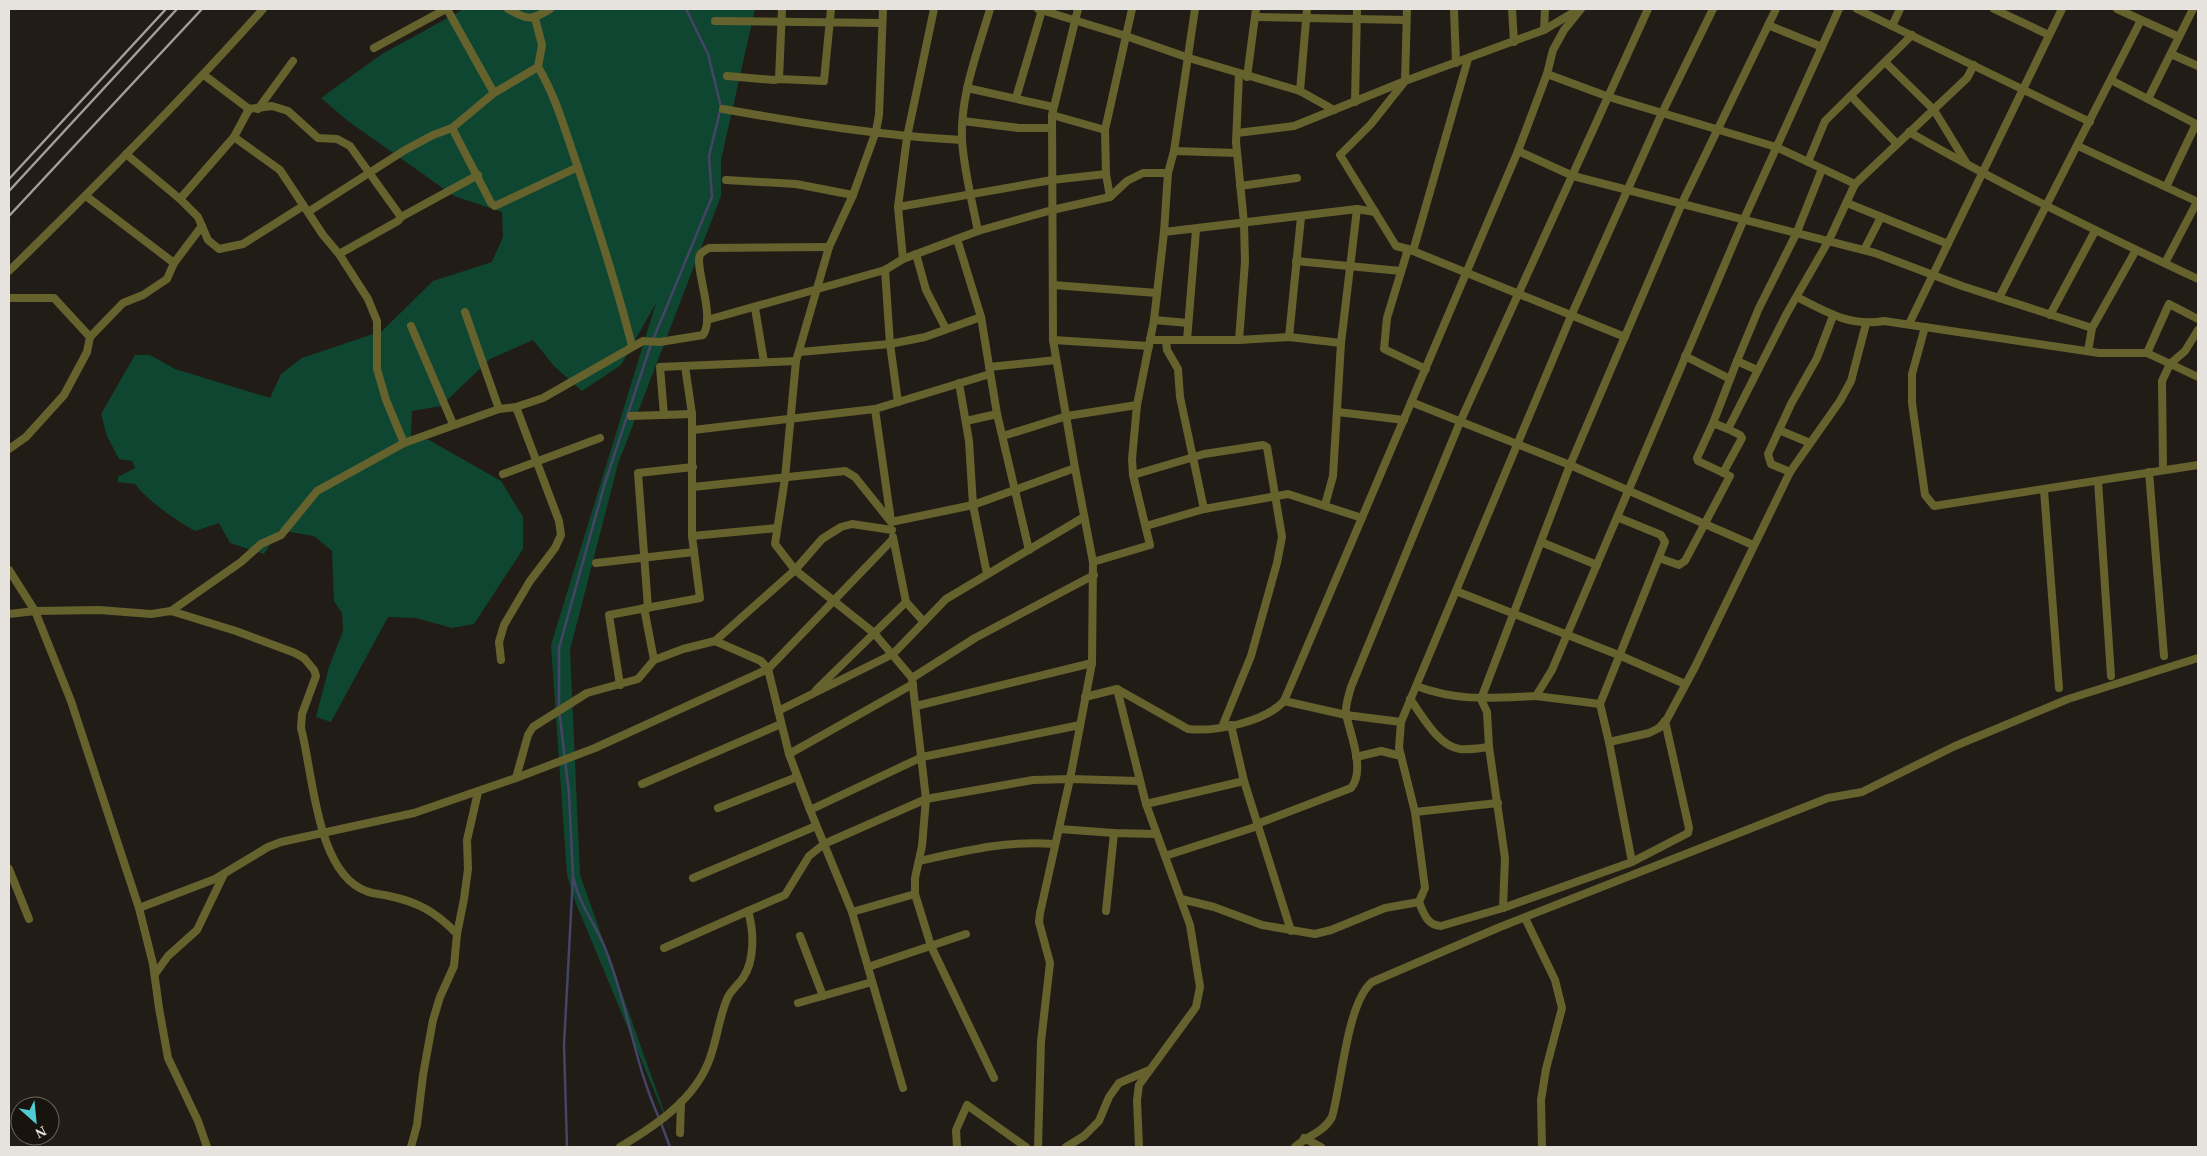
<svg xmlns="http://www.w3.org/2000/svg" width="2207" height="1156" viewBox="0 0 2207 1156" font-family="Georgia,serif">
	<style>
		.green { fill: #0f4631 }
		.lines { fill: none; stroke-linecap: round; stroke-linejoin: round }
		.stream { stroke: #454467; stroke-width: 2.5 }
		.minor { stroke: #65622d; stroke-width: 8 }
		.rail { stroke: #a29f9a; stroke-width: 2.5 }
	</style>
	<rect width="100%" height="100%" fill="#211d16"/>
	<path class="green" d="M464,9H755L721,160V196L618,464L570,650L580,875L672,1134L575,901L567,875L551,645L656,303L621,365L582,391L554,366L533,340L490,359L441,406L412,411L411,437L429,440L501,481L523,517V549L474,624L452,628L416,618L388,617L331,722L316,717L329,667L343,631L342,613L334,601L332,551L314,536L279,530L264,554L230,543L219,523L195,531C174,519 150,503 135,484L118,482V477L135,468L132,461L119,459L107,436L101,414L135,355H150L175,369L270,398L281,374L302,358L382,331L433,281L492,262L503,237L502,212L454,196L348,121L321,98L382,54Z"/>
	<g class="lines">
		<g class="stream">
			<path d="M574,879C579,906 598,927 607,953C628,1007 635,1065 659,1118"/>
			<polyline points="661,1123 670,1147"/>
			<polyline points="567,1147 564,1045 573,876 569,793 559,709 559,648 604,486 650,347 712,197 709,156 721,107 708,54 686,9"/>
		</g>
		<g class="minor">
			<polyline points="447,9 494,93"/>
			<path d="M508,9C527,20 531,21 550,9"/>
			<polyline points="883,9 879,115 876,131 853,195 829,247 796,361 785,478 775,544 795,570 874,633 912,678 926,799 922,846 915,878 915,894 931,946 994,1078"/>
			<polyline points="1038,9 1126,36 1189,58 1300,91 1334,110"/>
			<polyline points="1407,9 1405,81 1371,124 1340,155 1396,246 1408,249 1625,337"/>
			<polyline points="1454,9 1456,63"/>
			<polyline points="1512,9 1514,42"/>
			<polyline points="1857,9 2090,122"/>
			<polyline points="1994,9 2049,35"/>
			<polyline points="2117,9 2179,37"/>
			<polyline points="1256,17 1406,20"/>
			<polyline points="715,21 882,23"/>
			<polyline points="1768,25 1822,47"/>
			<polyline points="1892,26 1900,9"/>
			<polyline points="1544,30 1545,9"/>
			<polyline points="374,48 446,9"/>
			<polyline points="2171,54 2198,66"/>
			<polyline points="1885,62 1934,110 1967,164"/>
			<path d="M538,67C555,95 564,127 575,159C596,221 616,282 632,346"/>
			<polyline points="1239,74 1236,142 1244,223 1245,262 1239,340"/>
			<polyline points="1547,74 1609,97 1776,147 1855,184"/>
			<polyline points="204,75 249,109 272,106 288,111 318,138 337,139 350,146 401,217 398,221 339,254 368,299 377,321 377,369 386,400 404,443"/>
			<polyline points="727,76 774,80 779,79 824,81 831,9"/>
			<polyline points="1247,77 1256,9"/>
			<polyline points="779,79 782,9"/>
			<polyline points="2111,80 2198,125"/>
			<polyline points="967,88 1053,107"/>
			<polyline points="1300,91 1307,9"/>
			<polyline points="1851,96 1897,144"/>
			<polyline points="1016,98 1042,10"/>
			<polyline points="2148,99 2193,9"/>
			<polyline points="1355,102 1357,9"/>
			<polyline points="258,109 293,61"/>
			<path d="M723,109C802,123 882,136 962,140"/>
			<polyline points="1052,115 1105,130"/>
			<polyline points="963,121 1019,128 1052,128"/>
			<polyline points="452,128 491,203 495,206 578,167"/>
			<path d="M1909,132C2003,186 2100,233 2198,279"/>
			<polyline points="1237,133 1294,126 1405,81 1544,30 1576,11"/>
			<polyline points="234,137 280,170 323,235 339,254"/>
			<polyline points="2078,146 2198,202"/>
			<polyline points="1174,151 1237,153"/>
			<polyline points="1518,151 1573,176 1875,253 1962,286 2092,328"/>
			<polyline points="126,154 180,199 234,137 249,109"/>
			<polyline points="1808,162 1825,121 1912,35"/>
			<polyline points="726,180 796,184 853,195"/>
			<polyline points="1240,186 1297,178"/>
			<polyline points="2166,187 2196,124"/>
			<polyline points="86,196 174,263"/>
			<polyline points="1110,197 1106,174 1105,130 1132,9"/>
			<polyline points="180,199 198,217 208,240 219,249 243,244 303,206"/>
			<polyline points="1847,203 1948,244"/>
			<polyline points="898,207 1052,180 1106,174"/>
			<polyline points="308,212 405,150 433,135 452,128 494,93 538,67 542,45 535,18"/>
			<polyline points="401,217 478,175"/>
			<path d="M978,231C972,201 964,171 962,140C960,95 978,51 990,9"/>
			<polyline points="1164,232 1357,209 1375,212"/>
			<polyline points="957,239 981,317 997,414 966,421"/>
			<polyline points="1408,249 1387,318 1384,349 1426,369"/>
			<polyline points="1864,250 1881,217"/>
			<polyline points="1413,251 1468,59"/>
			<polyline points="916,254 926,290 946,329"/>
			<polyline points="903,259 898,207 907,137 934,9"/>
			<polyline points="1296,261 1401,271"/>
			<polyline points="2165,263 2197,202"/>
			<polyline points="885,270 890,344 898,402"/>
			<path d="M9,271C96,186 182,100 263,9"/>
			<polyline points="1053,285 1157,293"/>
			<path d="M1797,297C1826,312 1850,327 1884,321L2099,353H2147L2198,377"/>
			<polyline points="9,298 54,298 90,337"/>
			<polyline points="1999,298 2141,20"/>
			<polyline points="755,308 764,362"/>
			<polyline points="465,312 499,409"/>
			<polyline points="2050,315 2095,231"/>
			<polyline points="707,320 885,270 903,259 978,231 1052,210 1110,197 1127,181 1143,173 1168,173"/>
			<polyline points="1154,320 1188,323"/>
			<polyline points="1909,324 2062,9"/>
			<polyline points="411,326 453,424"/>
			<polyline points="1925,327 1912,374 1912,403 1925,495 1934,506 2198,465"/>
			<polyline points="1289,337 1301,217"/>
			<polyline points="1053,340 1149,346"/>
			<polyline points="1150,340 1239,340 1289,337 1341,343"/>
			<polyline points="1187,340 1196,230"/>
			<polyline points="1166,341 1167,350 1178,369 1180,397 1204,509"/>
			<polyline points="2088,351 2092,328 2136,250"/>
			<polyline points="800,352 890,344 925,337 981,317"/>
			<polyline points="2147,353 2169,304 2198,319"/>
			<polyline points="1685,356 1730,379"/>
			<polyline points="989,367 1056,360"/>
			<polyline points="1757,370 1737,361 1759,308 1797,232 1822,169"/>
			<polyline points="959,383 969,441 973,505 987,574"/>
			<polyline points="1411,402 1570,465 1753,545"/>
			<polyline points="875,409 891,521"/>
			<polyline points="1338,412 1404,420"/>
			<polyline points="997,414 1029,550"/>
			<polyline points="664,415 660,367 796,361"/>
			<polyline points="631,416 692,414"/>
			<polyline points="1713,423 1728,429 1787,313 1829,240 1855,184 1967,78 1974,65"/>
			<polyline points="693,430 875,409 990,374"/>
			<polyline points="1779,430 1810,443"/>
			<polyline points="1003,436 1067,416 1137,405"/>
			<polyline points="9,449 26,437 64,395 87,352 90,337 123,303 143,295 167,279 174,263 202,226"/>
			<polyline points="2163,470 2162,381 2170,364 2185,351 2198,330"/>
			<polyline points="1790,472 1771,464 1768,454 1791,404 1817,358 1833,316"/>
			<polyline points="2149,472 2164,656"/>
			<polyline points="1723,473 1742,438 1740,435 1728,429"/>
			<polyline points="503,474 600,438"/>
			<polyline points="1133,475 1204,454 1263,445 1267,447 1282,537 1277,563 1251,656 1222,727"/>
			<polyline points="2098,481 2111,676"/>
			<polyline points="693,487 845,471 855,477 891,522 973,505 1075,468"/>
			<polyline points="2044,490 2059,688"/>
			<polyline points="1325,505 1333,476 1341,343 1357,209"/>
			<polyline points="1146,526 1204,509 1288,494 1362,518"/>
			<polyline points="692,536 777,528"/>
			<polyline points="893,537 906,602 924,622"/>
			<polyline points="1541,542 1597,565"/>
			<polyline points="1659,558 1679,565 1685,561 1730,476 1698,461 1697,458 1713,423 1737,361"/>
			<polyline points="1093,562 1150,545 1133,475 1132,459 1137,405 1154,320 1164,232 1168,173 1174,151 1195,9"/>
			<polyline points="596,563 694,552"/>
			<polyline points="9,570 35,611 71,701 139,908 153,964 159,1008 168,1058 198,1121 207,1147"/>
			<polyline points="1456,591 1621,656 1685,684"/>
			<polyline points="644,608 654,660"/>
			<polyline points="648,608 638,473 693,467"/>
			<polyline points="171,611 241,562 261,544 281,535 317,491 404,443 499,409 516,407"/>
			<path d="M9,614L35,611L99,610L151,614L171,611L236,631L295,653L304,658L314,670L316,676L302,714L301,728C313,772 316,873 366,891C373,894 381,894 389,896C418,902 436,912 457,934"/>
			<polyline points="715,641 795,570 822,539 841,527 852,524 892,530"/>
			<path d="M501,660L499,642L504,625L530,581L555,548L561,535L559,521L516,407L543,398L643,341L660,342L703,335C716,317 694,266 700,255C702,251 706,250 709,248L829,247"/>
			<polyline points="912,678 975,638 1094,575"/>
			<polyline points="620,685 609,615 700,598 692,536 692,414 685,366"/>
			<path d="M1416,686C1460,702 1490,698 1536,696L1552,670L1744,219L1839,9"/>
			<polyline points="1117,689 1146,804 1190,925 1200,987 1196,1007 1139,1085 1137,1100 1139,1147"/>
			<polyline points="816,690 906,602"/>
			<polyline points="1536,696 1600,704 1665,542 1661,535 1617,517"/>
			<path d="M1085,697L1117,689L1188,729C1216,732 1265,722 1284,701L1346,715L1401,722"/>
			<path d="M1410,699C1422,715 1438,746 1460,749C1469,750 1480,748 1489,747L1505,858L1503,908"/>
			<polyline points="1284,701 1518,151 1547,74 1553,50 1564,30 1581,9"/>
			<polyline points="916,706 1092,663"/>
			<polyline points="778,711 893,654 946,599 1084,517"/>
			<polyline points="1231,725 1244,781 1291,931"/>
			<polyline points="1609,742 1649,733 1659,728 1667,719 1695,667 1790,472 1840,401 1851,381 1866,324"/>
			<polyline points="1489,747 1487,712 1481,699 1570,465 1682,203 1776,9"/>
			<polyline points="789,754 913,684"/>
			<polyline points="1356,757 1381,751 1401,756"/>
			<polyline points="516,778 595,748 768,669 893,539"/>
			<polyline points="642,784 781,724"/>
			<polyline points="1146,804 1244,781"/>
			<polyline points="718,808 797,777"/>
			<polyline points="810,810 922,757 1080,725"/>
			<polyline points="1415,812 1498,803"/>
			<path d="M1257,824L1351,788C1366,770 1350,734 1346,714C1345,705 1349,695 1351,687L1460,422L1648,9"/>
			<polyline points="1059,829 1114,833 1156,834"/>
			<polyline points="1165,856 1258,826"/>
			<path d="M919,861C964,851 1008,840 1054,844"/>
			<polyline points="1632,862 1688,833 1689,828 1665,721"/>
			<polyline points="9,869 29,919"/>
			<polyline points="693,878 816,826"/>
			<polyline points="1181,899 1214,907 1262,925 1315,934 1331,930 1385,908 1419,902"/>
			<polyline points="1419,902 1425,888 1415,812 1399,748 1401,722 1571,316 1662,113 1713,9"/>
			<path d="M1419,902C1424,914 1427,925 1441,926L1503,908L1632,862L1609,742L1600,704"/>
			<polyline points="139,908 215,879 268,847 281,842 414,813 516,778 528,735 533,727 587,693 638,679 654,660 683,649 715,641 761,661 768,669 789,754 810,810 852,912 903,1088"/>
			<polyline points="1106,911 1114,833"/>
			<polyline points="852,912 915,894"/>
			<polyline points="1525,918 1555,980 1562,1008 1546,1069 1541,1100 1542,1147"/>
			<polyline points="800,936 823,996"/>
			<polyline points="664,948 748,911"/>
			<polyline points="868,967 966,934"/>
			<polyline points="155,974 168,956 197,930 224,874"/>
			<polyline points="798,1003 872,982"/>
			<polyline points="680,1133 681,1102"/>
			<polyline points="1304,1138 1321,1147"/>
			<polyline points="411,1147 417,1125 423,1075 433,1020 440,997 454,966 457,934 464,899 468,869 467,840 478,792"/>
			<path d="M620,1147C655,1126 696,1099 710,1058C717,1039 719,1018 727,999C730,991 738,985 743,978C755,960 754,931 748,911L785,895L809,856L824,844L926,799L1033,780L1070,779L1139,781"/>
			<polyline points="957,1147 956,1130 967,1105 1026,1147"/>
			<polyline points="1038,1147 1041,1042 1050,963 1039,922 1040,913 1070,779 1092,663 1093,562 1075,468 1053,340 1052,115 1078,9"/>
			<polyline points="1066,1147 1084,1136 1099,1121 1109,1097 1119,1083 1147,1071"/>
			<path d="M1295,1147C1307,1136 1324,1132 1332,1117C1342,1082 1347,1003 1372,982L1500,927L1828,798L1862,792L1955,746L2068,699L2198,658"/>
		</g>
		<g class="rail">
			<polyline points="9,179 166,9"/>
			<polyline points="9,191 177,9"/>
			<polyline points="9,216 202,9"/>
		</g>
	</g>
	<rect width="2207" height="1156" fill="none" stroke="#e6e3df" stroke-width="20"/>
	<g transform="translate(35 1121) rotate(153)"><circle r="24" fill="#18140d" stroke="#6a6761"/>
	<path d="M0-4L9 19L0 12L-9 19Z" fill="#51ccd3"/>
	<text y="-8" font-size="14" font-weight="bold" text-anchor="middle" fill="#e6e3df">N</text>
	</g>
</svg>
